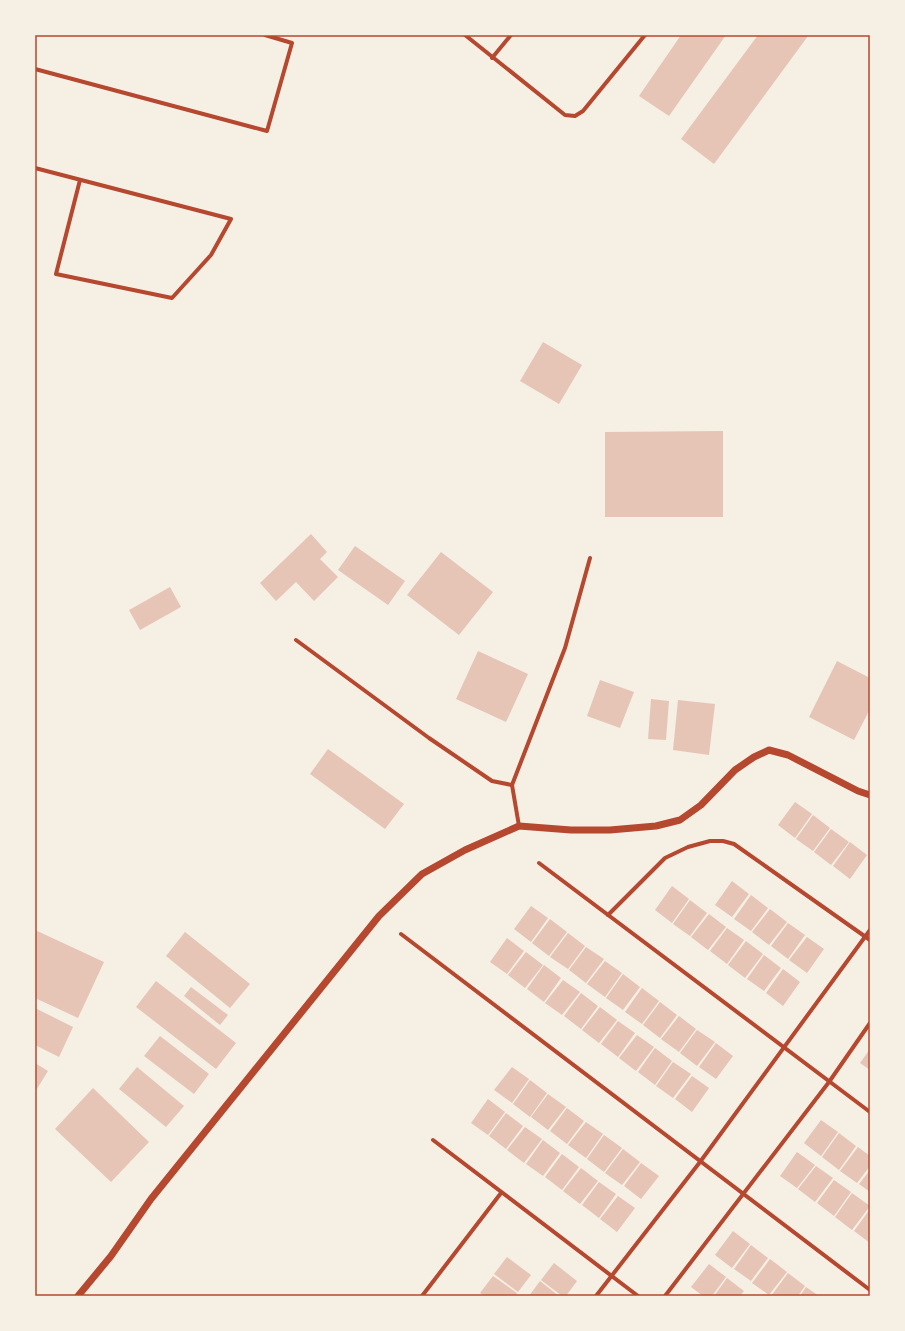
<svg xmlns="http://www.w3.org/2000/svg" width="905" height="1331" viewBox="0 0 905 1331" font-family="'Archivo Narrow',sans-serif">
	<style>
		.building { fill: #e6c5b7 }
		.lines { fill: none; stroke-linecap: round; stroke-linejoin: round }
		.minor { stroke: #b5482f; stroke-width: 4 }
		.tertiary { stroke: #b5482f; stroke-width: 7 }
		.neatline { fill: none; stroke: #b5482f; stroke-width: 1.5 }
	</style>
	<rect width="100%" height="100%" fill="#f6efe4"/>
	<g class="building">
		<polygon points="681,35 726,35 669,116 639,96"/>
		<polygon points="758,35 808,36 714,164 681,139"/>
		<polygon points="543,342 582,365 559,404 520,381"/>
		<polygon points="723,431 723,517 605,517 605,432"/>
		<polygon points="311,534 327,552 320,559 338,577 314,601 296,582 276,601 260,583"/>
		<polygon points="355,546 405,581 388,605 338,570"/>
		<polygon points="441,552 493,592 459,635 407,595"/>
		<polygon points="170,587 181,607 140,630 129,610"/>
		<polygon points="478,651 528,674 506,722 456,699"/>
		<polygon points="837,661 870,678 870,709 854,740 809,717"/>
		<polygon points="600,680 634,692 620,728 587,716"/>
		<polygon points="651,699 669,701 666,740 648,739"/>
		<polygon points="678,700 715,704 709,755 673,750"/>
		<polygon points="328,749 404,804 385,829 310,774"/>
		<polygon points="795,802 812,814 795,838 778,825"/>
		<polygon points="813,815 830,828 813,851 796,839"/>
		<polygon points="831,829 849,842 831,865 814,852"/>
		<polygon points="850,842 867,855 850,879 833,866"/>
		<polygon points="732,881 749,894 732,917 715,905"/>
		<polygon points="672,886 689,899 672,923 655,910"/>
		<polygon points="751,895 768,908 751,931 734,919"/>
		<polygon points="690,900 707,913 690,936 673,924"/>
		<polygon points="531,906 548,918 531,942 514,929"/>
		<polygon points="770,909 787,922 769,945 752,932"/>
		<polygon points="709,914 726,927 708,950 691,937"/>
		<polygon points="550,919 567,932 549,956 532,943"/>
		<polygon points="788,923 805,935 788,959 771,946"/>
		<polygon points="727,928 744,940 727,964 710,951"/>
		<polygon points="35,930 104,962 78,1018 35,998"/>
		<polygon points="185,932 250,984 230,1008 166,956"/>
		<polygon points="568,933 585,946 568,969 550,957"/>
		<polygon points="807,937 824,949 807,973 789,960"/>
		<polygon points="507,938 524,951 507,974 490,962"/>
		<polygon points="746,941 763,954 745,978 728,965"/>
		<polygon points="586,947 604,959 586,983 569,970"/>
		<polygon points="526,952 543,965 525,988 508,975"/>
		<polygon points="764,955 781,968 764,991 747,979"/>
		<polygon points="605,961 622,973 605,997 587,984"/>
		<polygon points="544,965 561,978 544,1002 527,989"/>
		<polygon points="783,969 800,982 783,1006 766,993"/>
		<polygon points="623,974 640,987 623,1010 606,998"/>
		<polygon points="563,980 580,992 562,1015 545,1003"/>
		<polygon points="156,981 236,1043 216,1069 136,1007"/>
		<polygon points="191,987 228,1015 220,1025 184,996"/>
		<polygon points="642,988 659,1001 642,1024 625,1012"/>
		<polygon points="581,993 598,1006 581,1029 564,1016"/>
		<polygon points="660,1002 677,1015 660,1038 643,1025"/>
		<polygon points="600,1007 617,1020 599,1043 582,1030"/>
		<polygon points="35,1008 73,1027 59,1057 35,1045"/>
		<polygon points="679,1016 696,1029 679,1052 661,1039"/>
		<polygon points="618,1021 635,1033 618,1057 601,1044"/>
		<polygon points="697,1030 715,1042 697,1066 680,1053"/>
		<polygon points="637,1035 654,1047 636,1071 619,1058"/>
		<polygon points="160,1036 209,1074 194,1094 144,1056"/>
		<polygon points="716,1043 733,1056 716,1079 699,1067"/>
		<polygon points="655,1048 672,1061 655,1085 638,1072"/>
		<polygon points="870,1049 870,1070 860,1063"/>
		<polygon points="673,1062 691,1074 673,1098 656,1086"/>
		<polygon points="35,1063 48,1071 35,1092"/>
		<polygon points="137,1067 184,1106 166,1127 119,1089"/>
		<polygon points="512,1067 529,1079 512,1103 494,1090"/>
		<polygon points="692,1076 709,1088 692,1112 675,1099"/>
		<polygon points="530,1080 547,1093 530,1117 513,1104"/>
		<polygon points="93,1088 149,1142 111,1182 55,1129"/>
		<polygon points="548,1094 566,1107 548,1130 531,1117"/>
		<polygon points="488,1099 505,1112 488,1135 471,1123"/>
		<polygon points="567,1108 584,1121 567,1144 550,1131"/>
		<polygon points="506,1113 523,1126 506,1149 489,1136"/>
		<polygon points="821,1120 838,1132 821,1156 804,1143"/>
		<polygon points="586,1122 603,1134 586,1158 568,1145"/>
		<polygon points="525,1127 542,1139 524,1163 507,1150"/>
		<polygon points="839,1133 856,1146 839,1170 822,1157"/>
		<polygon points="604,1135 622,1148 604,1172 587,1159"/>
		<polygon points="543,1140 560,1153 543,1176 526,1164"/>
		<polygon points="858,1147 870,1156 870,1166 857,1183 840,1171"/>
		<polygon points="623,1149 640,1162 622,1185 605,1173"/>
		<polygon points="797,1152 815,1165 797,1188 780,1176"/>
		<polygon points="562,1154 579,1167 562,1190 545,1177"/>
		<polygon points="641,1163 659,1176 641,1199 624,1186"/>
		<polygon points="816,1166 833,1178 815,1202 798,1189"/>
		<polygon points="581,1168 598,1181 580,1204 563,1191"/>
		<polygon points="870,1170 870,1192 859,1184"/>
		<polygon points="834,1180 851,1192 834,1216 817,1203"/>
		<polygon points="599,1182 616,1194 599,1218 582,1205"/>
		<polygon points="852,1193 870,1206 852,1230 835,1217"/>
		<polygon points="618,1196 635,1208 617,1232 600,1219"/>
		<polygon points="870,1209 870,1243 854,1231"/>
		<polygon points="733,1231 750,1244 732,1268 715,1255"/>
		<polygon points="751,1245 768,1258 751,1281 734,1269"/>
		<polygon points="507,1257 531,1275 518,1292 494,1274"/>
		<polygon points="770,1259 787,1272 769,1295 752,1283"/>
		<polygon points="554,1263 577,1281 566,1296 562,1296 541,1280"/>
		<polygon points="709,1264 726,1277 712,1296 703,1296 691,1287"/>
		<polygon points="788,1273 805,1286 798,1296 771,1296"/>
		<polygon points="493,1276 517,1293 515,1296 485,1296 480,1293"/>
		<polygon points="727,1278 744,1291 740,1296 714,1296"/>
		<polygon points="540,1281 559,1296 529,1296"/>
		<polygon points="806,1287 819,1296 800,1296"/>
	</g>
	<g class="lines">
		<g class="minor">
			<polyline points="465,35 565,115 575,116 583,111 645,35"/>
			<polyline points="492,58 511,35"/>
			<polyline points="35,69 267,131 292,43 265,35"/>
			<polyline points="35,168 231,219 211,255 172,298 56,274 80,180"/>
			<polyline points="296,640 429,738 492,781 512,785"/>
			<polyline points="519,826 512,785 565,648 590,558"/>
			<polyline points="539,863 870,1112"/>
			<polyline points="608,915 665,858 688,847 710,841 723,841 734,844 870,940"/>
			<polyline points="401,934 870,1290"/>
			<polyline points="433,1140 638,1296"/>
			<polyline points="422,1296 501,1193"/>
			<polyline points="596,1296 700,1162 870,930"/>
			<polyline points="665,1296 829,1082 870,1023"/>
		</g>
		<polyline class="tertiary" points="78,1296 111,1256 151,1199 379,916 422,874 465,850 519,826 571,830 610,830 656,826 680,820 701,805 735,770 754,757 769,750 788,755 858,791 870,795"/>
	</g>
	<rect width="905" height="1331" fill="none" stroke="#f6efe4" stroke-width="72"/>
	<rect x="36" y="36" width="833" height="1259" class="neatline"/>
</svg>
